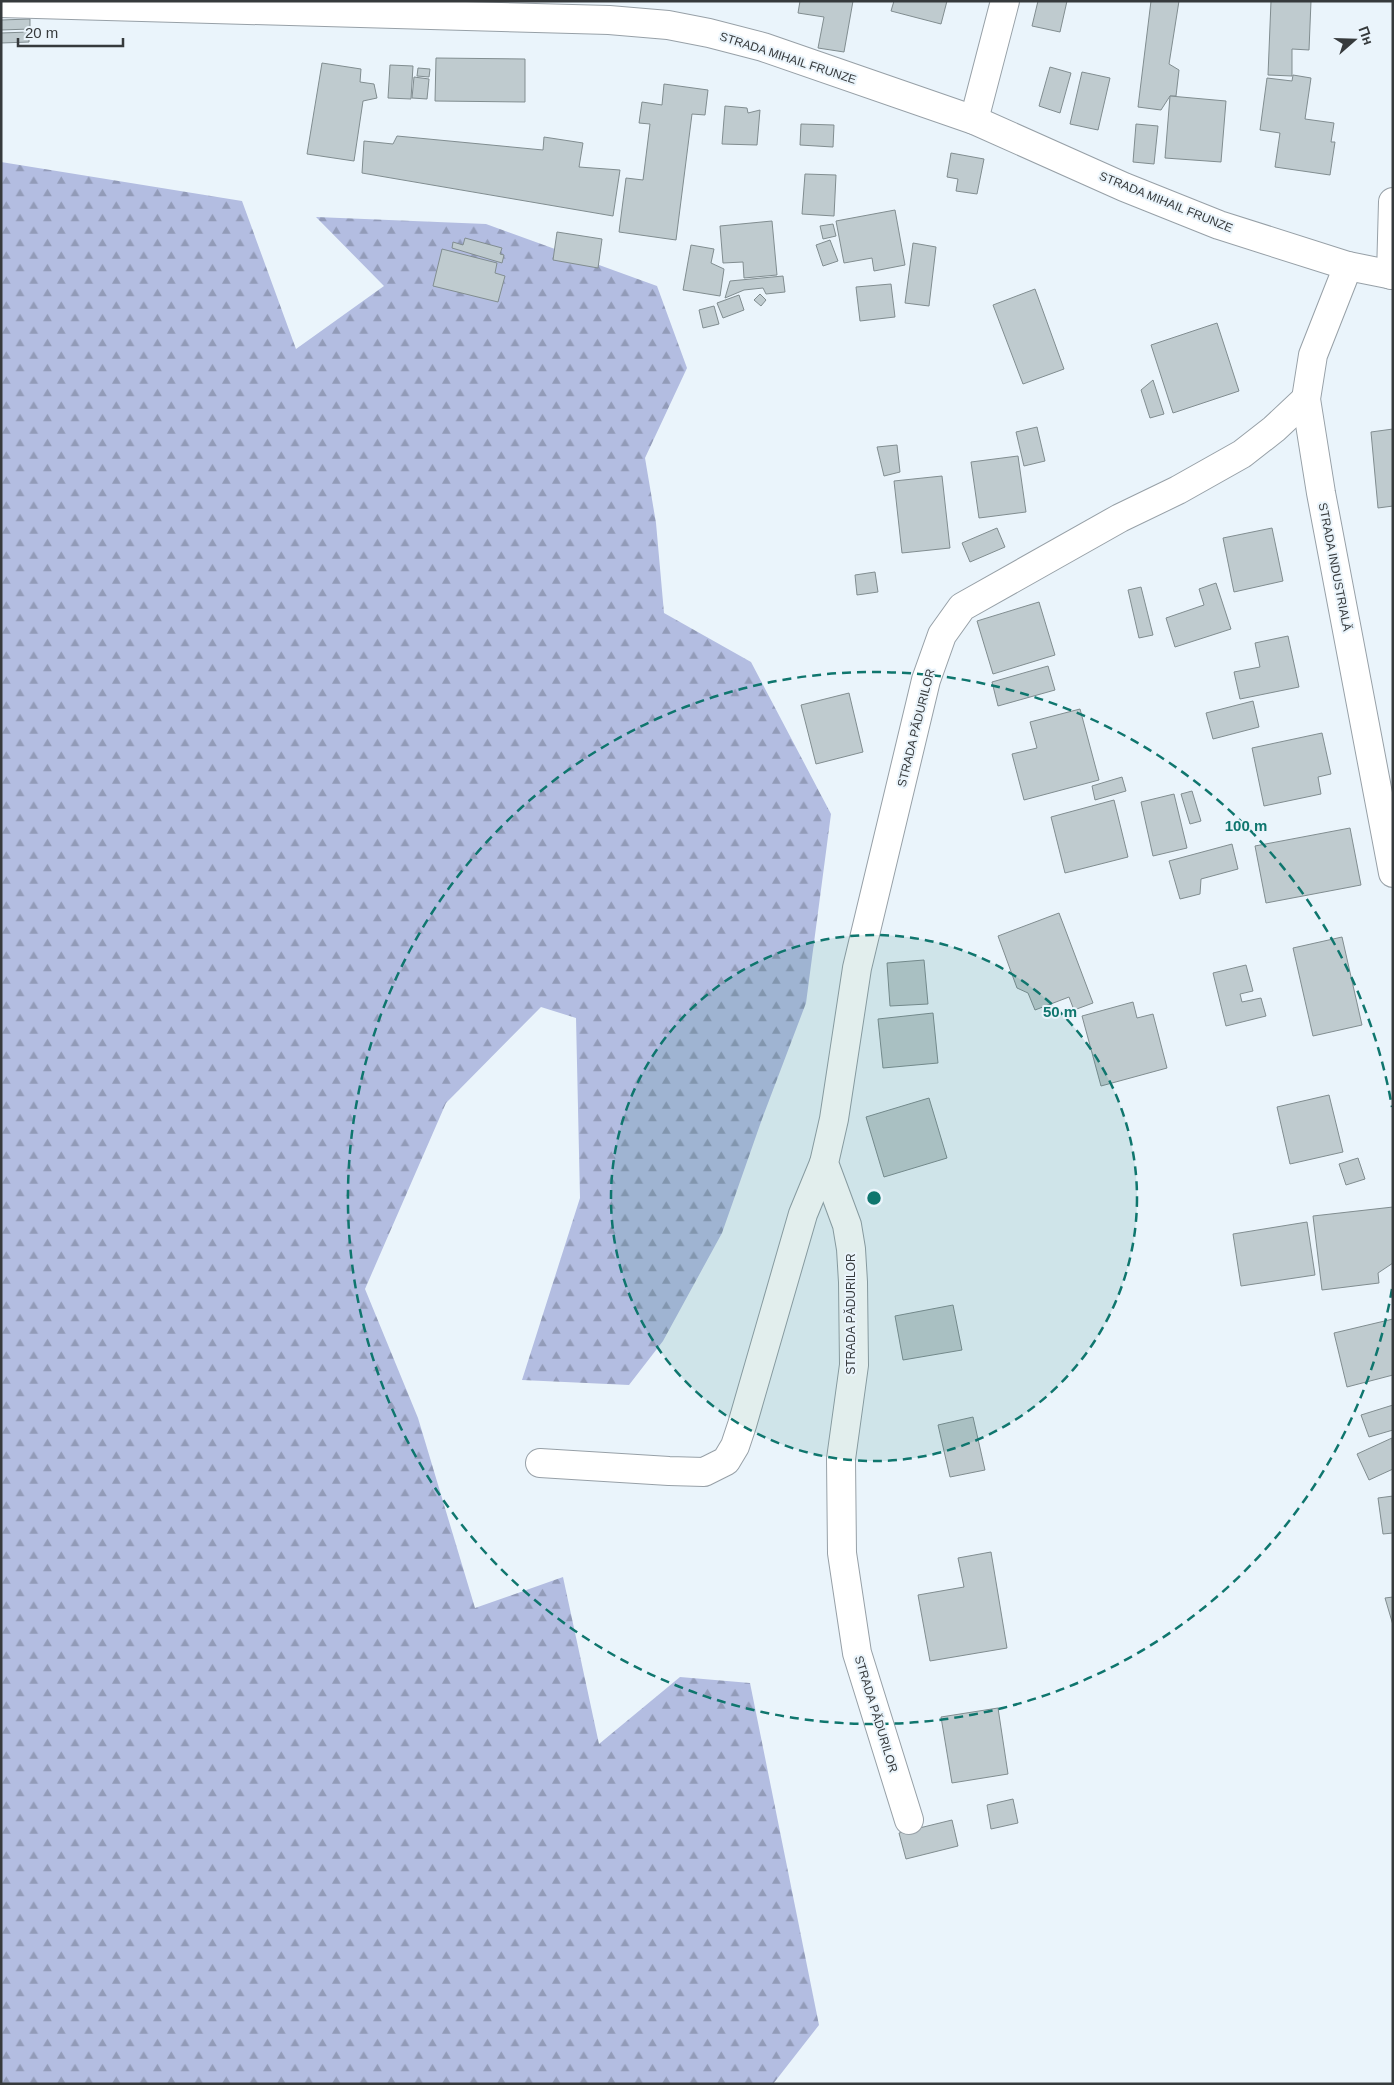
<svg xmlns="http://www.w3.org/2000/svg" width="1394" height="2085" viewBox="0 0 1394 2085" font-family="Helvetica,sans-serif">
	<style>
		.forest { fill: url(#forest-firs) }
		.building { fill: #bfcbcf; stroke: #818d90 }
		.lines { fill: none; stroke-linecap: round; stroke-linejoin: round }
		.minor-casing { stroke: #97a0a7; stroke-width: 30 }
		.minor { stroke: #fff; stroke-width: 28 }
		.ring { fill: none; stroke: #0f766e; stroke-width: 2.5; stroke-dasharray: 9 6 }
		.labels { text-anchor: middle; stroke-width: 4; stroke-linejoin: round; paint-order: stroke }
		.street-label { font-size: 12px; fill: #363a3c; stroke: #eaf4fb }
		.centre { fill: #0f766e; stroke: #eaf4fb; stroke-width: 2.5 }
		.ring-label { font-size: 15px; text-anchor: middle; font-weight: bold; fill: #0f766e; stroke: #eaf4fb; stroke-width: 4; stroke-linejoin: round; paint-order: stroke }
	</style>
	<defs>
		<pattern id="forest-firs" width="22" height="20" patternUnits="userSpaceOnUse" patternTransform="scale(1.25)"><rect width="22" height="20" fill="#b3bde1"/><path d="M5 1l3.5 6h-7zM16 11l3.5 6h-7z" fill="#929bb8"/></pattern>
	</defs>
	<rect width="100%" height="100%" fill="#eaf4fb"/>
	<polygon class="forest" points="1,162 242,201 296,349 384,286 316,217 486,224 657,286 687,368 645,458 656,523 664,613 751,662 831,814 806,1003 762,1119 722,1233 663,1341 629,1385 522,1380 580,1198 576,1018 541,1007 446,1103 365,1289 418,1418 475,1608 563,1577 599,1744 680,1677 750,1683 819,2025 773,2084 1,2084"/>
	<g class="building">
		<polygon points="800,1 853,1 844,52 818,48 824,17 798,13"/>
		<polygon points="894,1 947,1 941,24 891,11"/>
		<polygon points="1038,1 1067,1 1060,32 1032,26"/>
		<polygon points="1151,1 1179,1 1169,64 1179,70 1176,96 1170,96 1161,110 1138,107"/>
		<polygon points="1271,1 1311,1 1309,50 1292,49 1292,76 1268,75"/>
		<polygon points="30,19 30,29 1,30 1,20"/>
		<polygon points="29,32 29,42 1,43 1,33"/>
		<polygon points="436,58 525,59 525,102 435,101"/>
		<polygon points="322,63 361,69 360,82 374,84 377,98 363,101 354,161 307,154"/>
		<polygon points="390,65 413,66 411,99 388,98"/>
		<polygon points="1050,67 1071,73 1060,113 1039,106"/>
		<polygon points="418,68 430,69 429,77 417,76"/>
		<polygon points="1082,72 1110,78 1098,130 1070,124"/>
		<polygon points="1293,75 1311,78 1305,119 1334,123 1331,142 1335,142 1330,175 1275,167 1280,133 1260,130 1267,78 1292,81"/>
		<polygon points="414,77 429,79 427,99 412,98"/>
		<polygon points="664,84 708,90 705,115 692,114 676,240 619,232 626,178 643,180 650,124 639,123 642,102 662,105"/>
		<polygon points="1170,96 1226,101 1221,162 1165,158"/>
		<polygon points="725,106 747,108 748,113 760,110 757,145 722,144"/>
		<polygon points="801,124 834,125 833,147 800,145"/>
		<polygon points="1136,124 1158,126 1154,164 1133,162"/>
		<polygon points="397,136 543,150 544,137 583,143 579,167 620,170 613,216 362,173 364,141 393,144"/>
		<polygon points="951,153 984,159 977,194 956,191 958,179 947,177"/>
		<polygon points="805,174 836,175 834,216 802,214"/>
		<polygon points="895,210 905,265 874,271 872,258 844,263 836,221"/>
		<polygon points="772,221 777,275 744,278 743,262 723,263 720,226"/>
		<polygon points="833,224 836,236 823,239 820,226"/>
		<polygon points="557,232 602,239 598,268 553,260"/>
		<polygon points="465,238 502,248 500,254 504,255 502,263 452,248 453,242 463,245"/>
		<polygon points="830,240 838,261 823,266 816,245"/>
		<polygon points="913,243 936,247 929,306 905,303"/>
		<polygon points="691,245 714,249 711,263 724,269 720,296 683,290"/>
		<polygon points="442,249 497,263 495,273 505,276 498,302 433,286"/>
		<polygon points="783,276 785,292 766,294 763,288 744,290 725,298 730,281"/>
		<polygon points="891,284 895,317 860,321 856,287"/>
		<polygon points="1035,289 1064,369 1023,384 993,305"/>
		<polygon points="760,294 766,300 761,306 754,300"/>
		<polygon points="739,295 744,310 723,318 717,303"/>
		<polygon points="714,306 719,324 703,328 699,310"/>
		<polygon points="1217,323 1239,391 1173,413 1151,345"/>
		<polygon points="1153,380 1164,414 1150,418 1141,390"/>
		<polygon points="1037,427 1045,461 1024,466 1016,432"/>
		<polygon points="1393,429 1393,506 1378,508 1371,432"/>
		<polygon points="897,445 900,472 884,476 877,447"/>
		<polygon points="1018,456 1026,512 979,518 971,462"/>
		<polygon points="942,476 950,548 902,553 894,481"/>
		<polygon points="997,528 1005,547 970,562 962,543"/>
		<polygon points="1272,528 1283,581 1234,592 1223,538"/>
		<polygon points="875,572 878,592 857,595 855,575"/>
		<polygon points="1216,583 1231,629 1175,647 1166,618 1204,605 1199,589"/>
		<polygon points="1141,587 1153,635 1139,638 1128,590"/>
		<polygon points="1039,602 1055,655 993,674 977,621"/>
		<polygon points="1288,636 1299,687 1240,699 1234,672 1260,667 1255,643"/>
		<polygon points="1048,666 1055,690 998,706 992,682"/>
		<polygon points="849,693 863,752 816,764 801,705"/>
		<polygon points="1253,701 1259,727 1213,739 1206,713"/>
		<polygon points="1080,709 1099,780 1024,800 1012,754 1037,748 1030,722"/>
		<polygon points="1322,733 1331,774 1318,777 1321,794 1264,806 1252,748"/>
		<polygon points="1122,777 1126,791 1095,800 1092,786"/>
		<polygon points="1192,791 1201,821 1190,824 1181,794"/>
		<polygon points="1174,794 1187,848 1153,856 1141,802"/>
		<polygon points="1114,800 1128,857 1065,873 1051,817"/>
		<polygon points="1350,828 1361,885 1266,903 1255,846"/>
		<polygon points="1232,844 1238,869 1201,879 1200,894 1180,899 1169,861"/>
		<polygon points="1059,913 1093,1003 1074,1010 1069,997 1035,1010 1028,993 1017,988 998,936"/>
		<polygon points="1342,937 1362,1025 1313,1036 1293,948"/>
		<polygon points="924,960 928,1004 890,1006 887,963"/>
		<polygon points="1246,965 1253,991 1240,994 1242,1002 1261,998 1266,1016 1226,1026 1213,973"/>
		<polygon points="1133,1002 1137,1018 1153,1014 1167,1068 1101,1086 1082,1016"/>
		<polygon points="933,1013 938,1063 883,1068 878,1019"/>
		<polygon points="1329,1095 1343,1152 1290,1164 1277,1107"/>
		<polygon points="929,1098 947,1158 884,1177 866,1117"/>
		<polygon points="1358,1158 1365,1179 1346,1185 1339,1164"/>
		<polygon points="1393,1207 1393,1263 1378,1273 1379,1283 1322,1290 1313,1216"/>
		<polygon points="1307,1222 1315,1275 1241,1286 1233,1234"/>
		<polygon points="953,1305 962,1350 903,1360 895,1316"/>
		<polygon points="1393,1319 1393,1375 1347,1387 1334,1333"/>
		<polygon points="1393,1405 1393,1430 1369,1437 1361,1415"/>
		<polygon points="973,1417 985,1470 950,1477 938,1425"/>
		<polygon points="1392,1438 1393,1469 1369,1480 1357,1454"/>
		<polygon points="1393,1496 1393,1533 1383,1534 1378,1498"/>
		<polygon points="991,1552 1007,1648 930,1661 918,1595 964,1587 958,1558"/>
		<polygon points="1393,1597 1393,1625 1385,1598"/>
		<polygon points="998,1708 1008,1774 952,1783 941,1717"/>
		<polygon points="1013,1799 1018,1823 991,1829 987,1805"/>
		<polygon points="952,1820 958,1846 906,1859 899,1833"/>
	</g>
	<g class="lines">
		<g class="minor-casing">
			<g id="minor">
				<polyline points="1,3 609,20 668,25 709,33 763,47 974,120 1124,187 1219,225 1348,266 1393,275"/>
				<polyline points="974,120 1005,1"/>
				<polyline points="1348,266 1313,355 1306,399 1321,493 1393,873"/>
				<polyline points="1391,275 1393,202"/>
				<polyline points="540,1463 669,1471 704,1472 726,1461 735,1446 742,1425 803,1214 824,1163"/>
				<polyline points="909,1820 857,1653 842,1553 841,1459 854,1365 853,1282 851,1249 847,1225 824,1163 834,1119 857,968 926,680 942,635 962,607 1120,518 1178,490 1242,454 1274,429 1306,399"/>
			</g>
		</g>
		<use href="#minor" class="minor"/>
	</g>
	<circle cx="874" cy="1198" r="263" fill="#0f766e" fill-opacity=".12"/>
	<g class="ring">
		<circle cx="874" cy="1198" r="263"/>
		<path d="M1392 1289A526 526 0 1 1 1392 1107"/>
	</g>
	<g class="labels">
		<g class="street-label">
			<text transform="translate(788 58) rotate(18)" y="4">STRADA MIHAIL FRUNZE</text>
			<text transform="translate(1166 202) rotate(22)" y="4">STRADA MIHAIL FRUNZE</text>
			<text transform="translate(1335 567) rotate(79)" y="4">STRADA INDUSTRIALĂ</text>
			<text transform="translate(916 728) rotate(-76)" y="4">STRADA PĂDURILOR</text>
			<text transform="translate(851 1314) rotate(-90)" y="4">STRADA PĂDURILOR</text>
			<text transform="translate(876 1714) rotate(73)" y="4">STRADA PĂDURILOR</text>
		</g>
	</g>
	<circle cx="874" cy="1198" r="8" class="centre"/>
	<g class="ring-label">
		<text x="1246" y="831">100 m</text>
		<text x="1060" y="1017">50 m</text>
	</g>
	<rect width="1394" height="2085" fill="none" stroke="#363a3c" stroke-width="5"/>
	<g transform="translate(1354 40) rotate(70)" stroke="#eaf4fb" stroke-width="4" paint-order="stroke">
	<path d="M0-4L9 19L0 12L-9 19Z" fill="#363a3c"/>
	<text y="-8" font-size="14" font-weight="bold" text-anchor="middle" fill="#363a3c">Пн</text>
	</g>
	<path d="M18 38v8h105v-8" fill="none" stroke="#363a3c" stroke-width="2.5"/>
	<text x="25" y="38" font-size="15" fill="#363a3c" stroke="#eaf4fb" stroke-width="4" paint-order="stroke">20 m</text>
</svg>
